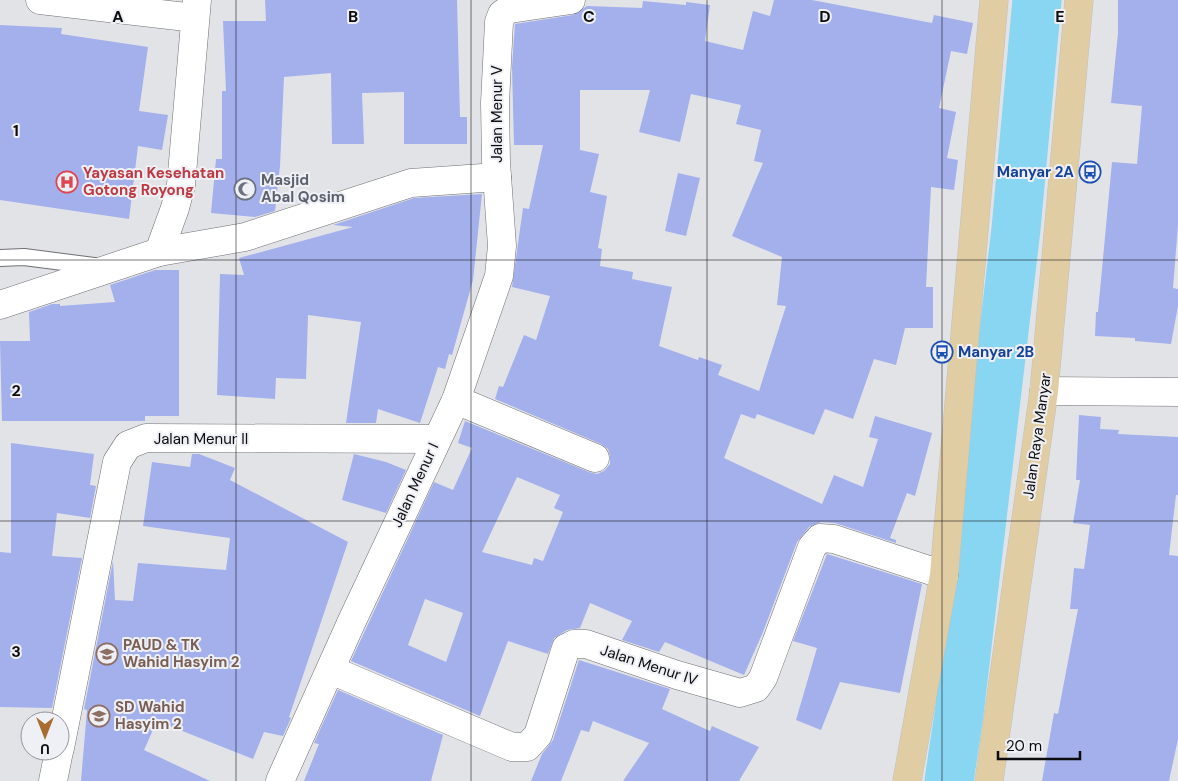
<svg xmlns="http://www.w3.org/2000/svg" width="1178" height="781" viewBox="0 0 1178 781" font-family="'DM Sans',sans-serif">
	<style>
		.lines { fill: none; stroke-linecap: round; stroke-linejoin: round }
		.river { stroke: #88d6f2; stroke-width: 49 }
		.building { fill: #a3b0ec; fill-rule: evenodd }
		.service-casing { stroke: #6f7074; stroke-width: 18 }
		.minor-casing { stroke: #6f7074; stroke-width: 29 }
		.primary-casing { stroke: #c0c0c0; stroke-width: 29 }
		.service { stroke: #fff; stroke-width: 16 }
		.minor { stroke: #fff; stroke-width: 28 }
		.primary { stroke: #e1cda4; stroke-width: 28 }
		.grid { fill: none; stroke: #0c0c0e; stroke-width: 1; stroke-opacity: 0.55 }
		.labels { text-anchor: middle; stroke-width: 4; stroke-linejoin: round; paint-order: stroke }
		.street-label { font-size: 15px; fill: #0c0c0e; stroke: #eff0f5 }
		.transit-label { font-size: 15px; font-weight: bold; fill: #164399; stroke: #eff0f5; text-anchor: end }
		.health-label { font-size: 15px; font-weight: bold; fill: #be3a42; stroke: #eff0f5; text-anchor: start }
		.worship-label { font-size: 15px; font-weight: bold; fill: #5b616d; stroke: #eff0f5; text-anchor: start }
		.education-label { font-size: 15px; font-weight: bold; fill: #785e54; stroke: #eff0f5; text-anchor: start }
		.grid-label { font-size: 16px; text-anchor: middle; font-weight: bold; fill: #0c0c0e; stroke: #eff0f5; stroke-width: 4; stroke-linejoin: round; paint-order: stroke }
	</style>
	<rect width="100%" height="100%" fill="#e2e3e7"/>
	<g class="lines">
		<polyline class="river" points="949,781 959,714 1016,229 1037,0"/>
	</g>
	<g class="building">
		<polygon points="265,0 457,0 460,117 467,117 467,144 404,144 404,92 362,93 364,144 332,144 331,73 284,77 280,166 275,211 255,217 211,213 216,159 222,159 222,91 226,91 223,21 266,21"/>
		<path d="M774,0H812L932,23L934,15L973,23L967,54L951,51L939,108L956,112L947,158L958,160L954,190L931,187L926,287H933V328H905L896,365L874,359L853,419L825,409L814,435L757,414L755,419L741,414L724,458L822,504L834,475L863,487L878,439L869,437L875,416L932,433L915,496L907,493L890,538L896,540V543L835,523L821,522L809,527L797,542L763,632L744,675L665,642L659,652L622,640L632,621L590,603L580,628L567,630L554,638L548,654L508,641L480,716L351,661L434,482L453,490L472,448L458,443L465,421L589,472L597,474L604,471L610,464V456L608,449L601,444L495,399L499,386L503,387L524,335L536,340L550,296L512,287L523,208L529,209L543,145H514L512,67L515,24L573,15L587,6L642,8L643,1L686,5V2L710,5L705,41L743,50L753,11L770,16ZM580,90H650L639,132L680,142L691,94L741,105L736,124L761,130L754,161L763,163L732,236L782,257L777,305L786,306L759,391L718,375L722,365L699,357L698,360L659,346L672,287L632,279L633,272L600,266L602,249L598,248L607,196L590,192L599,154L580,150ZM517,477L560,495L554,508L563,512L543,561L534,558L532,565L482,552ZM425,599L463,613L446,662L408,645Z"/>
		<polygon points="1118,0 1178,0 1178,225 1173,288 1178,289 1178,306 1171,344 1135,341 1135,338 1095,336 1096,312 1098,312 1112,162 1137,164 1142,106 1111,103 1118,33"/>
		<polygon points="0,25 62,28 61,34 148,47 139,111 168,115 162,150 138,146 129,219 0,200"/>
		<polygon points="678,173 700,178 686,236 665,231"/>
		<polygon points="482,194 473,280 452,355 449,354 445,369 438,367 420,423 378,409 376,423 346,423 361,322 308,315 306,379 276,378 275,399 217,395 220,274 244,275 239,258 353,227 333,225 414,198"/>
		<polygon points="155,270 179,270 179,416 145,416 145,421 2,421 0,341 30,341 29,312 52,304 60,304 60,306 115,302 110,285"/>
		<polygon points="1079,415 1101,417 1100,429 1119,430 1118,434 1178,437 1178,495 1176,495 1169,555 1178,556 1178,739 1169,781 1042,781 1054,713 1058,714 1078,609 1070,609 1074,568 1084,569 1090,525 1073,523 1080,480 1076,480"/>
		<polygon points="11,443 94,454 90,485 96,486 90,518 57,513 52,556 82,558 52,708 0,707 0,552 11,553"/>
		<polygon points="192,454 199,454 235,468 230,480 348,542 289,717 291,718 283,736 264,732 253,759 157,721 144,750 210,781 81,781 87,710 84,709 113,561 115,600 133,601 138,563 226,570 230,538 143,526 152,462 190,467"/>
		<polygon points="354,454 386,462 406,470 386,513 342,500"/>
		<polygon points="827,554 922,584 900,693 840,682 821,730 796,720 817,648 793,641"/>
		<polygon points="579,660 670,689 662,709 710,731 712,726 759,747 739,781 623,781 649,743 593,721 589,732 581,730 561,781 531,781 542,754 553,740"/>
		<polygon points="338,690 443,735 431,781 304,781 319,744 314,743"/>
	</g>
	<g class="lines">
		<g class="service-casing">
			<polyline id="service" points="0,258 24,257 102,267"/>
		</g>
		<g class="minor-casing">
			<g id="minor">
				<polyline points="40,0 195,18"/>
				<polyline points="159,252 175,208 181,185 197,0"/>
				<polyline points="0,305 159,252 245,237 411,183 497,177"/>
				<polyline points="1044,391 1178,392"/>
				<polyline points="456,400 595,458"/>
				<polyline points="331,670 512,747 527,747 538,735 566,648 574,644 586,644 677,675 740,693 756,688 763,678 812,547 820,538 834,539 944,575"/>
				<polyline points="60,748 117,462 128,445 146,438 437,439"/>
				<polyline points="53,781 59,751"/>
				<polyline points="280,781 351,623 456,400 499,276 502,246 496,162 495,103 499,22 502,14 510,9 571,0"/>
			</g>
		</g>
		<g class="primary-casing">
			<g id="primary">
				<polyline points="907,781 944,575 994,0"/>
				<polyline points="989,781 1044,391 1079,0"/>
			</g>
		</g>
		<use href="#service" class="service"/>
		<use href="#minor" class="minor"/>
		<use href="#primary" class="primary"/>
	</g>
	<path class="grid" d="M236,0V781M471,0V781M707,0V781M942,0V781M0,260H1178M0,521H1178"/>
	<defs>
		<g id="bus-ring" transform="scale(1.125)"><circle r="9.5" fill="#eff0f5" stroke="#1a4fb4" stroke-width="1.5"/><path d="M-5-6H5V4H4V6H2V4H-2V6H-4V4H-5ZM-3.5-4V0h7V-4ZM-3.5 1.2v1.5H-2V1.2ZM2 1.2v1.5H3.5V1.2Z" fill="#1a4fb4"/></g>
		<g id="hospital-ring" transform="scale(1.125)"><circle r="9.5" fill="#eff0f5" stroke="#e0444e" stroke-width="1.5"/><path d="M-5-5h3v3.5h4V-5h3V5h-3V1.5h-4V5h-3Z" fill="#e0444e"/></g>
		<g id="mosque-ring" transform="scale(1.125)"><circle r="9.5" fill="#eff0f5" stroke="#6b7280" stroke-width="1.5"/><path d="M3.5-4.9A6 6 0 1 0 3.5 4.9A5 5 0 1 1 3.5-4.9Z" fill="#6b7280"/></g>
		<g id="school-ring" transform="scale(1.125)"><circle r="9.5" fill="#eff0f5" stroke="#8d6e63" stroke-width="1.5"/><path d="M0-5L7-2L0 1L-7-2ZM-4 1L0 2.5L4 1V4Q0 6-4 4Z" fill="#8d6e63"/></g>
	</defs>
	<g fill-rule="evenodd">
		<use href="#bus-ring" x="1090" y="172"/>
		<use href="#hospital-ring" x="67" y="182"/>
		<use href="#mosque-ring" x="245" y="189"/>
		<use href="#bus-ring" x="942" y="352"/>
		<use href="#school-ring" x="107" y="654"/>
		<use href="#school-ring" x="99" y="716"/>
	</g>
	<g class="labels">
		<g class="street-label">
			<text transform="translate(497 114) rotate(-90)" y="5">Jalan Menur V</text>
			<text transform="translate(1037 436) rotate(-82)" y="5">Jalan Raya Manyar</text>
			<text x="201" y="444">Jalan Menur II</text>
			<text transform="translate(415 485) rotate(-65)" y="5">Jalan Menur I</text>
			<text transform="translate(649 665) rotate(18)" y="5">Jalan Menur IV</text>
		</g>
		<g class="transit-label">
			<text x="1074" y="177">Manyar 2A</text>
			<text x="958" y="357" text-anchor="start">Manyar 2B</text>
		</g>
		<g class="health-label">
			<text x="83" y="178">Yayasan Kesehatan<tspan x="83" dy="17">Gotong Royong</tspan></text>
		</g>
		<g class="worship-label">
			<text x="261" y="185">Masjid<tspan x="261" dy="17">Abal Qosim</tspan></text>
		</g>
		<g class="education-label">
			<text x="123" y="650">PAUD &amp; TK<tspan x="123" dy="17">Wahid Hasyim 2</tspan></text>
			<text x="115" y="712">SD Wahid<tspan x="115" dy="17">Hasyim 2</tspan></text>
		</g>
	</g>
	<g class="grid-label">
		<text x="118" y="22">A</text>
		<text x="353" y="22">B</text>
		<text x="589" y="22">C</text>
		<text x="825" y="22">D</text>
		<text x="1060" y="22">E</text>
		<text x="16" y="136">1</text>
		<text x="16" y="396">2</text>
		<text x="16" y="657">3</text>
	</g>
	<g transform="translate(45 736) rotate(180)"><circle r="24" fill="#eff0f5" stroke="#949599"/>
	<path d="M0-4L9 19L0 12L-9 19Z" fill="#a86d2e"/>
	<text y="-8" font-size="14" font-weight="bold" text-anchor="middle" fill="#0c0c0e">U</text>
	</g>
	<path d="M998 751v8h82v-8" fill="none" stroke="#0c0c0e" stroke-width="2.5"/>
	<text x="1006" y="751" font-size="15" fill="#0c0c0e" stroke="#eff0f5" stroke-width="4" paint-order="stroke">20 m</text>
</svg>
